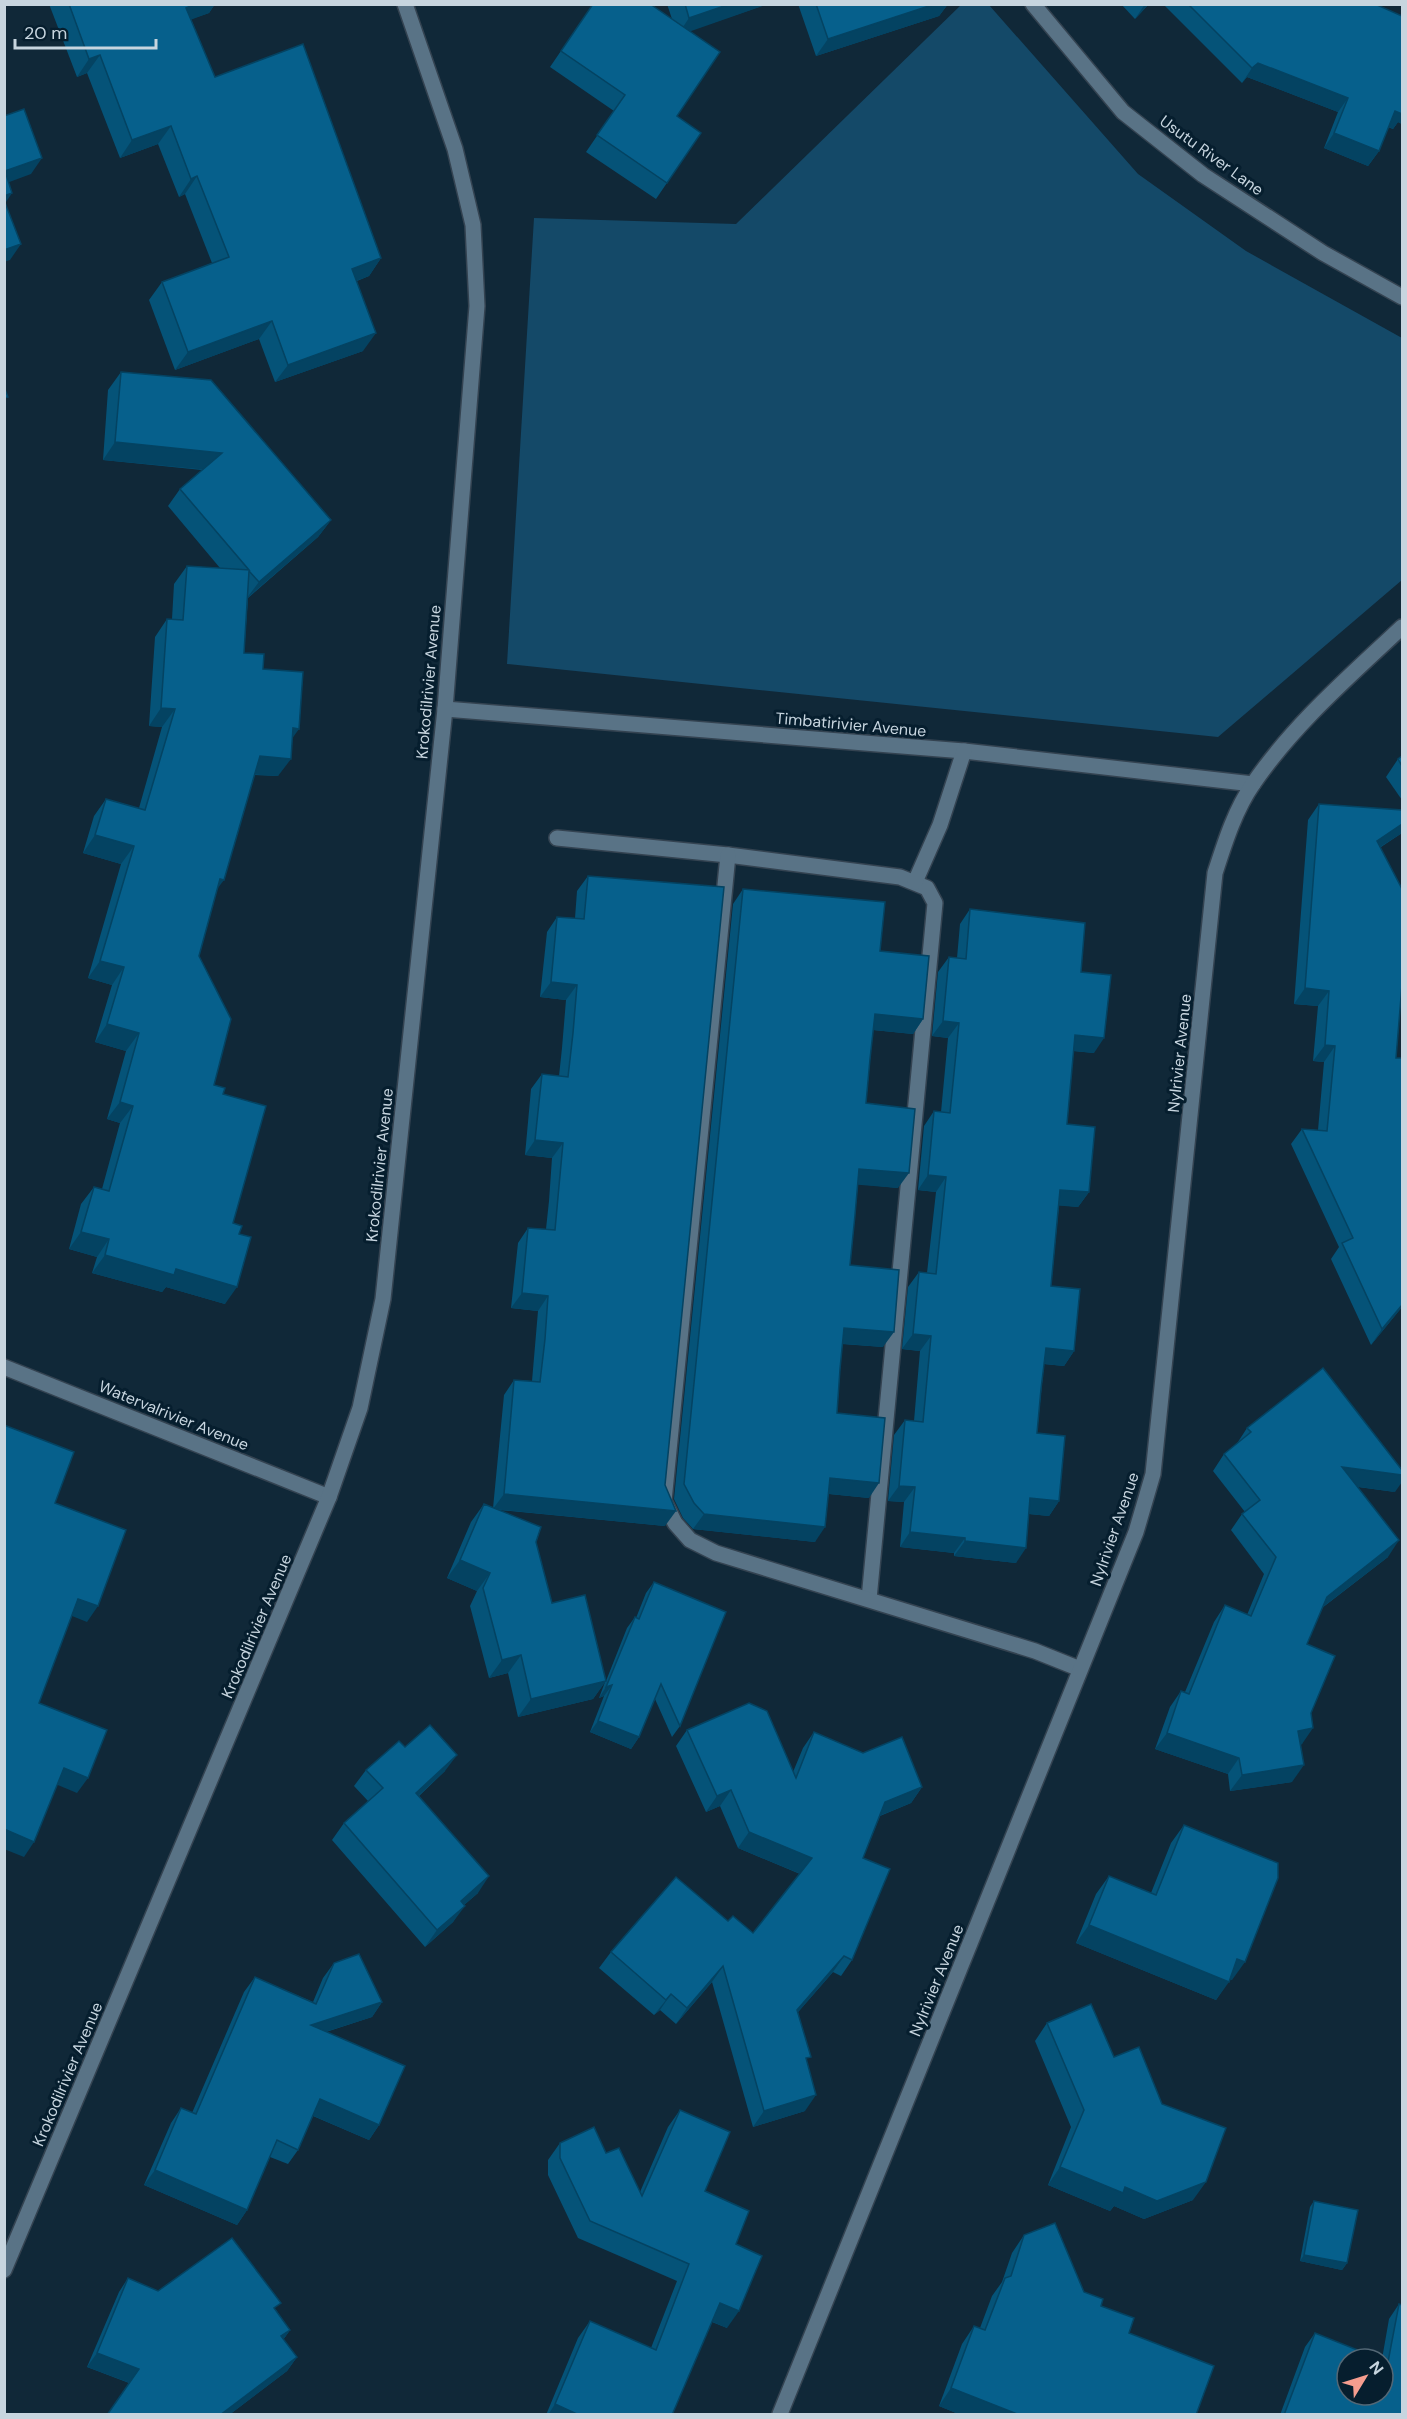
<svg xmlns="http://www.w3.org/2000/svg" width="1407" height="2419" viewBox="0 0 1407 2419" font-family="'DM Sans',sans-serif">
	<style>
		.green { fill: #144968 }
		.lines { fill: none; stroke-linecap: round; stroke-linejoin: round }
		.street-casing { stroke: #344351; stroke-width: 18 }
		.street { stroke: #597386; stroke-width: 15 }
		.wall { fill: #055378 }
		.shaded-wall { fill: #044362 }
		.building { fill: #06608c; stroke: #044362; stroke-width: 1.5 }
		.labels { text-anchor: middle; stroke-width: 6; stroke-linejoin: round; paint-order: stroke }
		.street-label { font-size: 16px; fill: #c7d5df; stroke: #061e2e }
	</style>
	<rect width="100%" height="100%" fill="#102838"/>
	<polygon class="green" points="962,4 989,5 1138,174 1246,251 1402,338 1402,580 1218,737 507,664 534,218 736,224"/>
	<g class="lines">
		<g class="street-casing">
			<g id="street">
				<polyline points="1033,4 1123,112 1203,175 1323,253 1402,297"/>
				<polyline points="445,709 964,751 1253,784"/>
				<polyline points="557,838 728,855 900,877 927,888 935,903 869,1599"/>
				<polyline points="728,855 664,1501 675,1523 690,1540 716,1553 1035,1651 1080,1669"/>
				<polyline points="915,882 940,825 964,751"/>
				<polyline points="4,1367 329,1497"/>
				<polyline points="4,2270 329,1497 360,1408 383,1299 445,709 477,306 473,225 455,149 405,4"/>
				<path d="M780,2414L1136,1532L1153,1474L1215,873C1225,842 1235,810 1253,784C1294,724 1350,676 1402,627"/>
			</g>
		</g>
		<use href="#street" class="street"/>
	</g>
	<g class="wall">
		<polygon points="49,4 215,4 209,13 191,19 215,77 381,258 369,276 357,281 363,351 275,382 259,339 175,370 149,300 162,282 212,263 185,194 179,197 158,144 120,158 87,73 77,77"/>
		<polygon points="593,4 672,19 667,4 768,4 689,31 677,116 701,133 656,199 586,152 614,111 550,67"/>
		<polygon points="798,4 948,4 939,16 816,56"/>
		<polygon points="1121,4 1149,4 1135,19"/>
		<polygon points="1163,4 1375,4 1402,16 1402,124 1398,122 1393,129 1388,127 1379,151 1368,166 1324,148 1338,112 1247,77 1242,83"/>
		<polygon points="121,372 331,520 318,537 248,598 244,653 263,669 292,738 278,776 254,775 217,888 199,956 214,1085 223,1094 233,1223 239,1234 225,1304 166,1287 162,1292 92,1273 97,1257 69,1249 81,1204 94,1187 102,1189 120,1123 107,1119 126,1051 95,1042 112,985 88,978 121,864 83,853 94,816 106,799 139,808 162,727 149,726 155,637 167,619 172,619 174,584 187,566 220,568 168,506 180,489 202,470 103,460 108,390"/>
		<polygon points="1402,756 1402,800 1386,777 1398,759"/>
		<polygon points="1319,804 1402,810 1402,833 1381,847 1396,1058 1402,1058 1402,1307 1371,1345 1331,1259 1339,1247 1291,1144 1302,1129 1318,1130 1324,1062 1313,1061 1318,1006 1294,1004 1308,820"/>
		<polygon points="588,876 665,1485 665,1526 499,1510 536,1542 552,1603 606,1681 627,1628 635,1617 636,1618 646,1593 654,1582 680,1726 672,1737 655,1699 639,1737 631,1749 590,1732 604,1696 599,1698 605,1682 593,1699 518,1717 508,1673 489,1678 470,1606 477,1591 447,1578 471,1522 484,1504 493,1508 504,1395 514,1380 532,1381 538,1311 511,1308 518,1243 528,1228 546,1229 549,1201 552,1158 525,1155 531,1089 542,1074 559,1076 562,1048 566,1000 540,997 547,932 557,917 575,918 577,891"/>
		<polygon points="743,889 880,951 923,1019 913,1034 873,1030 866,1103 898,1188 858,1184 850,1265 883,1347 842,1344 837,1413 869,1498 829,1494 815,1542 693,1529 683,1518 674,1499 733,904"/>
		<polygon points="970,909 1081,972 1094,1053 1073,1051 1067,1124 1089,1192 1078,1207 1059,1205 1051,1286 1074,1351 1064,1366 1044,1364 1037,1433 1059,1501 1049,1516 1029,1514 1016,1563 954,1556 954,1553 900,1547 904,1502 888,1501 894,1435 905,1420 914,1421 920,1351 902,1349 908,1287 919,1272 927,1273 936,1192 918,1190 924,1126 934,1111 941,1112 948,1038 932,1036 938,972 949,957 957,958 960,924"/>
		<polygon points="1247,1428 1395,1492 1358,1487 1388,1557 1322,1608 1307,1644 1311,1713 1302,1744 1300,1745 1292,1782 1230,1791 1228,1774 1155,1749 1170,1707 1181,1691 1185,1692 1214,1622 1225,1605 1247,1615 1264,1574 1231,1530 1242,1514 1245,1512 1213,1471 1224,1454 1236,1445"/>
		<polygon points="687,1730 793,1772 803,1748 814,1732 922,1787 911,1803 880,1816 863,1858 852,1960 841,1976 833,1972 798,2012 807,2063 805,2111 753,2127 712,1982 676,2024 660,2010 654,2015 599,1968 611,1952 728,1921 753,1933 800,1874 738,1848 720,1806 706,1812 676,1746"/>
		<polygon points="405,1747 445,1771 419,1796 478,1893 464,1905 453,1922 425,1947 332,1840 344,1823 368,1801 354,1786 366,1770"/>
		<polygon points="1184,1825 1232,1980 1230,1979 1216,2000 1076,1943 1096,1894 1109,1876 1151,1893 1171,1843"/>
		<polygon points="334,1963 382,2002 372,2017 326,2032 379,2125 369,2140 313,2116 298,2150 288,2164 270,2157 247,2210 237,2225 144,2185 171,2123 181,2108 192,2113 244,1992 255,1977 313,2002 323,1978"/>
		<polygon points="1047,2023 1114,2057 1193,2200 1144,2219 1114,2206 1110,2211 1048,2185 1071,2127 1035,2041"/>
		<polygon points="680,2110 705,2191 736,2244 727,2328 712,2322 672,2415 546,2415 578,2338 590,2321 651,2348 677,2281 578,2238 548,2175 548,2160 560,2143 606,2153 640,2192 668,2127"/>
		<polygon points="1314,2201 1347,2263 1342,2270 1300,2261 1310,2207"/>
		<polygon points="1024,2235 1084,2292 1101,2306 1129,2333 1196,2415 961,2415 939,2406 962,2344 974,2326 980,2328 992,2296 1002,2282 1012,2253"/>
		<polygon points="128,2278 158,2291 276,2310 290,2330 283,2340 297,2357 287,2371 229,2415 107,2415 129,2383 87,2367 119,2292"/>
		<polygon points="1399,2304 1402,2415 1280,2415 1305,2347 1315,2333 1383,2395 1383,2359 1382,2359 1389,2319"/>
	</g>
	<g class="shaded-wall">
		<polygon points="196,4 215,4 209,13 174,26 186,8"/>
		<polygon points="730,4 768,4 677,36 689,18"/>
		<polygon points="935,4 948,4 939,16 816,56 828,39"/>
		<polygon points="1145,4 1149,4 1135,19"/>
		<polygon points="100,55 87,73 77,77 89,59"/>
		<polygon points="1258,63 1348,98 1338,112 1247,77 1242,83 1252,68"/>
		<polygon points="1395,111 1402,113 1402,124 1398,122 1393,129 1385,125"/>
		<polygon points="171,126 158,144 120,158 132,140"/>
		<polygon points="1334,133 1379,151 1368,166 1324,148"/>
		<polygon points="42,158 31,174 4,184 5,171"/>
		<polygon points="197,176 185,194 179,197 191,179"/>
		<polygon points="12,193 4,205 4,196"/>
		<polygon points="21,244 10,260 4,262 4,250"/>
		<polygon points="381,258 369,276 340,287 352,269"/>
		<polygon points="272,321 259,339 175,370 188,352"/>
		<polygon points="376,333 363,351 275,382 288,365"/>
		<polygon points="115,442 222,453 209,470 103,460"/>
		<polygon points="331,520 318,537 246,599 259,582"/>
		<polygon points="161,708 175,709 162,727 149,726"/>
		<polygon points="293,728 299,729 286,747"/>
		<polygon points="260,756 291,759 278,776 247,774"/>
		<polygon points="1402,824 1402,833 1366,856 1377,841"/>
		<polygon points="95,835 134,846 121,864 83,853"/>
		<polygon points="220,879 224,880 211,897"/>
		<polygon points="100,961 124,967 112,985 88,978"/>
		<polygon points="551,982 577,985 566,1000 540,997"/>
		<polygon points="1305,988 1329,991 1318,1006 1294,1004"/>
		<polygon points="875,1014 923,1019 913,1034 864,1029"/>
		<polygon points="943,1021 959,1023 948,1038 932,1036"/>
		<polygon points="107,1024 139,1033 126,1051 95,1042"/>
		<polygon points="1075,1035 1104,1038 1094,1053 1065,1050"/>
		<polygon points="1325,1045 1335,1046 1324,1062 1313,1061"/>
		<polygon points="120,1102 133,1106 120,1123 107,1119"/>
		<polygon points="535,1140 563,1143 552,1158 525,1155"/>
		<polygon points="859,1169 909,1173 898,1188 849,1184"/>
		<polygon points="928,1175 946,1177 936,1192 918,1190"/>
		<polygon points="1060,1190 1089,1192 1078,1207 1050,1205"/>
		<polygon points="81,1232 109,1239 97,1257 69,1249"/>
		<polygon points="105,1255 176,1269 237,1287 225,1304 166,1287 162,1292 92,1273"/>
		<polygon points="522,1293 548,1296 538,1311 511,1308"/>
		<polygon points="1402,1305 1402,1307 1371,1345 1382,1329"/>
		<polygon points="844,1328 894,1332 883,1347 833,1343"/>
		<polygon points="913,1334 931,1336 920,1351 902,1349"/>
		<polygon points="1046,1348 1074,1351 1064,1366 1035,1363"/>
		<polygon points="1342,1467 1402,1475 1402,1482 1395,1492 1331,1483"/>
		<polygon points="830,1478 879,1483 869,1498 820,1493"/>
		<polygon points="899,1486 915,1487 904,1502 888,1501"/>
		<polygon points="504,1494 676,1511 665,1526 493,1509"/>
		<polygon points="1030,1498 1059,1501 1049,1516 1020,1513"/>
		<polygon points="704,1514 825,1527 815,1542 693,1529"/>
		<polygon points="910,1532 965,1538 954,1553 900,1547"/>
		<polygon points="1399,1540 1388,1557 1315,1613 1327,1597"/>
		<polygon points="965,1541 1026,1548 1016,1563 954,1556"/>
		<polygon points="460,1560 490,1573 477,1591 447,1578"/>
		<polygon points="78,1599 98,1606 87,1622 67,1614"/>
		<polygon points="521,1655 508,1673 489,1678 502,1660"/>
		<polygon points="606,1681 593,1699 518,1717 531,1699"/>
		<polygon points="612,1685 604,1696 599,1698 606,1687"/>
		<polygon points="598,1721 639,1737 631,1749 590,1732"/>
		<polygon points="1313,1728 1302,1744 1287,1747 1298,1731"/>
		<polygon points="1167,1733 1239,1758 1228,1774 1155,1749"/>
		<polygon points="457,1755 445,1771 404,1809 416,1793"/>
		<polygon points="1304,1765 1292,1782 1230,1791 1242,1775"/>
		<polygon points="64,1768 88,1778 77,1793 53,1783"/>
		<polygon points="922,1787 911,1803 874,1818 885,1802"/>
		<polygon points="731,1790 720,1806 706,1812 717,1796"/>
		<polygon points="4,1829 34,1842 24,1857 4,1849"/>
		<polygon points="749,1832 812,1858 801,1874 738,1848"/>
		<polygon points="489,1876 478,1893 449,1918 461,1901"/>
		<polygon points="465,1906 453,1922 425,1947 437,1930"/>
		<polygon points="1089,1925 1229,1982 1216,2000 1076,1943"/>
		<polygon points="844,1956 833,1972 786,2026 797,2010"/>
		<polygon points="1237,1959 1245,1962 1232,1980 1225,1977"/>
		<polygon points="723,1966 712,1982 676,2024 687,2008"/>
		<polygon points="671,1994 660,2010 654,2015 666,2000"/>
		<polygon points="382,2002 372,2017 300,2040 311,2025"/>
		<polygon points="816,2095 805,2111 753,2127 764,2111"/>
		<polygon points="320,2099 379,2125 369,2140 309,2114"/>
		<polygon points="1060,2167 1125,2187 1206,2182 1193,2200 1144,2219 1114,2206 1110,2211 1048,2185"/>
		<polygon points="155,2170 247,2210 237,2225 144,2185"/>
		<polygon points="1304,2255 1347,2263 1342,2270 1300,2261"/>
		<polygon points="720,2303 739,2311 727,2328 708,2320"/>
		<polygon points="290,2330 281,2343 281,2336"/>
		<polygon points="97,2353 139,2369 130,2383 87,2367"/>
		<polygon points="297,2357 287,2371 229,2415 220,2415"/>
		<polygon points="951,2388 1020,2415 961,2415 939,2406"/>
		<polygon points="555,2404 579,2415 548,2415"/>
	</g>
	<g class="building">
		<polygon points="69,4 196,4 186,8 215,77 303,44 381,258 352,269 376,333 288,365 272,321 188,352 162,282 229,257 197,176 191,179 171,126 132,140 100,55 89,59"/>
		<polygon points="593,4 650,4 720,52 677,116 701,133 667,183 597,135 625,95 561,51"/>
		<polygon points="685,4 730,4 689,18"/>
		<polygon points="816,4 935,4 828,39"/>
		<polygon points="1188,4 1375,4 1402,16 1402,114 1395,111 1379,151 1334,133 1348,98 1258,63 1252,68"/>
		<polygon points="24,109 42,158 5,171 12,193 4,196 4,116"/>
		<polygon points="4,200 21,244 4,250"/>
		<polygon points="121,372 211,380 331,520 259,582 249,571 244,653 264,654 263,669 303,672 299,729 293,728 291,759 260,756 224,880 220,879 199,956 231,1019 214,1085 225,1088 223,1094 266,1106 233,1223 242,1226 239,1234 251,1237 237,1287 176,1269 174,1275 105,1255 109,1239 81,1232 94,1187 109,1191 133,1106 120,1102 139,1033 107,1024 124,967 100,961 134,846 95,835 106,799 145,810 175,709 161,708 167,619 183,620 187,566 249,570 180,489 222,453 115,442"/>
		<polygon points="4,387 8,397 4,398"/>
		<polygon points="1402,756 1402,766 1398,759"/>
		<polygon points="1319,804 1402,810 1402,824 1377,841 1402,889 1402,985 1396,1058 1402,1058 1402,1305 1382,1329 1342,1243 1353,1238 1302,1129 1327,1131 1335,1046 1325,1045 1329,991 1305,988"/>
		<polygon points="588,876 724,887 665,1485 676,1511 504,1494 514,1380 540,1382 545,1339 548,1296 522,1293 528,1228 555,1230 559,1186 563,1143 535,1140 542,1074 568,1077 573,1033 577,985 551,982 557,917 584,919"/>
		<polygon points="743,889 885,902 880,951 929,956 923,1019 875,1014 870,1059 866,1103 915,1109 909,1173 859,1169 855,1215 850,1265 899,1270 894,1332 844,1328 840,1369 837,1413 885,1418 879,1483 830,1478 825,1527 704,1514 694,1503 684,1484"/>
		<polygon points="970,909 1085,923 1081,972 1111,975 1104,1038 1075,1035 1067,1124 1095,1127 1089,1192 1060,1190 1051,1286 1080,1289 1074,1351 1046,1348 1041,1389 1037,1433 1065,1436 1059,1501 1030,1498 1026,1548 965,1541 965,1538 910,1532 915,1487 899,1486 905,1420 923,1422 931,1336 913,1334 919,1272 936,1274 946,1177 928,1175 934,1111 950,1113 959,1023 943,1021 949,957 966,959"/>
		<polygon points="1323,1368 1402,1470 1402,1475 1342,1467 1399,1540 1327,1597 1307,1644 1335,1656 1311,1713 1313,1728 1298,1731 1304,1765 1242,1775 1239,1758 1167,1733 1181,1691 1189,1694 1225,1605 1251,1616 1276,1557 1242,1514 1260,1500 1224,1454 1251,1432 1247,1428"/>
		<polygon points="4,1425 74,1452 55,1503 126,1530 98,1606 78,1599 39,1703 107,1730 88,1778 64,1768 34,1842 4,1829"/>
		<polygon points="484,1504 541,1527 536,1542 552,1603 585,1595 606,1681 531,1699 521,1655 502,1660 483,1588 490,1573 460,1560"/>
		<polygon points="654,1582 726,1612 680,1726 661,1684 639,1737 598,1721 612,1685 606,1687 635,1617 639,1619"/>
		<polygon points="749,1703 767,1711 796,1778 814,1732 863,1753 902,1737 922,1787 885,1802 863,1858 890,1869 852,1960 844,1956 797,2010 811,2057 806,2058 816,2095 764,2111 723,1966 687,2008 671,1994 666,2000 611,1952 676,1877 728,1921 733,1916 753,1933 812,1858 749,1832 731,1790 717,1796 687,1730"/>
		<polygon points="430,1725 457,1755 416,1793 489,1876 461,1901 465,1906 437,1930 344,1823 383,1788 366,1770 399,1741 405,1747"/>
		<polygon points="1184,1825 1278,1863 1278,1878 1245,1962 1237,1959 1229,1982 1089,1925 1109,1876 1156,1895"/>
		<polygon points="359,1954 382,2002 311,2025 405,2066 379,2125 320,2099 298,2150 277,2140 247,2210 155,2170 181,2108 196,2114 255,1977 316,2004 334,1963"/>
		<polygon points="1091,2004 1114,2057 1139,2047 1162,2104 1226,2128 1206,2182 1157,2201 1125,2187 1123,2193 1060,2167 1084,2110 1047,2023"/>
		<polygon points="680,2110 730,2132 705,2191 749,2211 736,2244 762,2256 739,2311 720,2303 672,2415 579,2415 555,2404 590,2321 656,2350 689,2264 590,2221 560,2158 560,2143 594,2127 606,2153 619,2148 642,2196"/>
		<polygon points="1314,2201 1358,2210 1347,2263 1304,2255"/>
		<polygon points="1055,2223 1084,2292 1103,2299 1101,2306 1134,2318 1129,2333 1214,2366 1196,2415 1020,2415 951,2388 974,2326 985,2330 1005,2278 1011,2276 1024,2235"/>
		<polygon points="232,2238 281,2303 274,2308 290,2330 281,2336 297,2357 220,2415 107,2415 139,2369 97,2353 128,2278 158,2291"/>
		<polygon points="1399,2304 1402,2305 1402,2415 1284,2415 1315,2333 1380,2359 1347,2359 1347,2395 1383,2395 1383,2360 1388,2362"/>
	</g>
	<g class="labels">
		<g class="street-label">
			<text transform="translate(1212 155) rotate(36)" y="6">Usutu River Lane</text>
			<text transform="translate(428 682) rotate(-85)" y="6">Krokodilrivier Avenue</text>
			<text transform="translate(851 724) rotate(5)" y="6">Timbatirivier Avenue</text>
			<text transform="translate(1179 1053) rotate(-84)" y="6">Nylrivier Avenue</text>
			<text transform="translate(379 1165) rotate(-84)" y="6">Krokodilrivier Avenue</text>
			<text transform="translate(174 1415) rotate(22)" y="6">Watervalrivier Avenue</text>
			<text transform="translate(1114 1529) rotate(-71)" y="6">Nylrivier Avenue</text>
			<text transform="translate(256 1626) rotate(-67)" y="6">Krokodilrivier Avenue</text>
			<text transform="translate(936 1980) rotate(-68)" y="6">Nylrivier Avenue</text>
			<text transform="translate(67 2074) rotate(-67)" y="6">Krokodilrivier Avenue</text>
		</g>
	</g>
	<rect width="1407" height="2419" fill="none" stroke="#c7d5df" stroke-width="12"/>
	<g transform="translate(1365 2377) rotate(52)"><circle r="28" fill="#061e2e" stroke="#536775" stroke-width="1.5"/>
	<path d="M0-4.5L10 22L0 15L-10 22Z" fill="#f59d8f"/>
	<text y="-9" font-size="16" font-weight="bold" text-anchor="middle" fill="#c7d5df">N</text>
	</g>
	<path d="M15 39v9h141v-9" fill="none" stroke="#c7d5df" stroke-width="3"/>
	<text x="24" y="39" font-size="18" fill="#c7d5df" stroke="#061e2e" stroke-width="4.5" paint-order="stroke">20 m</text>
</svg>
